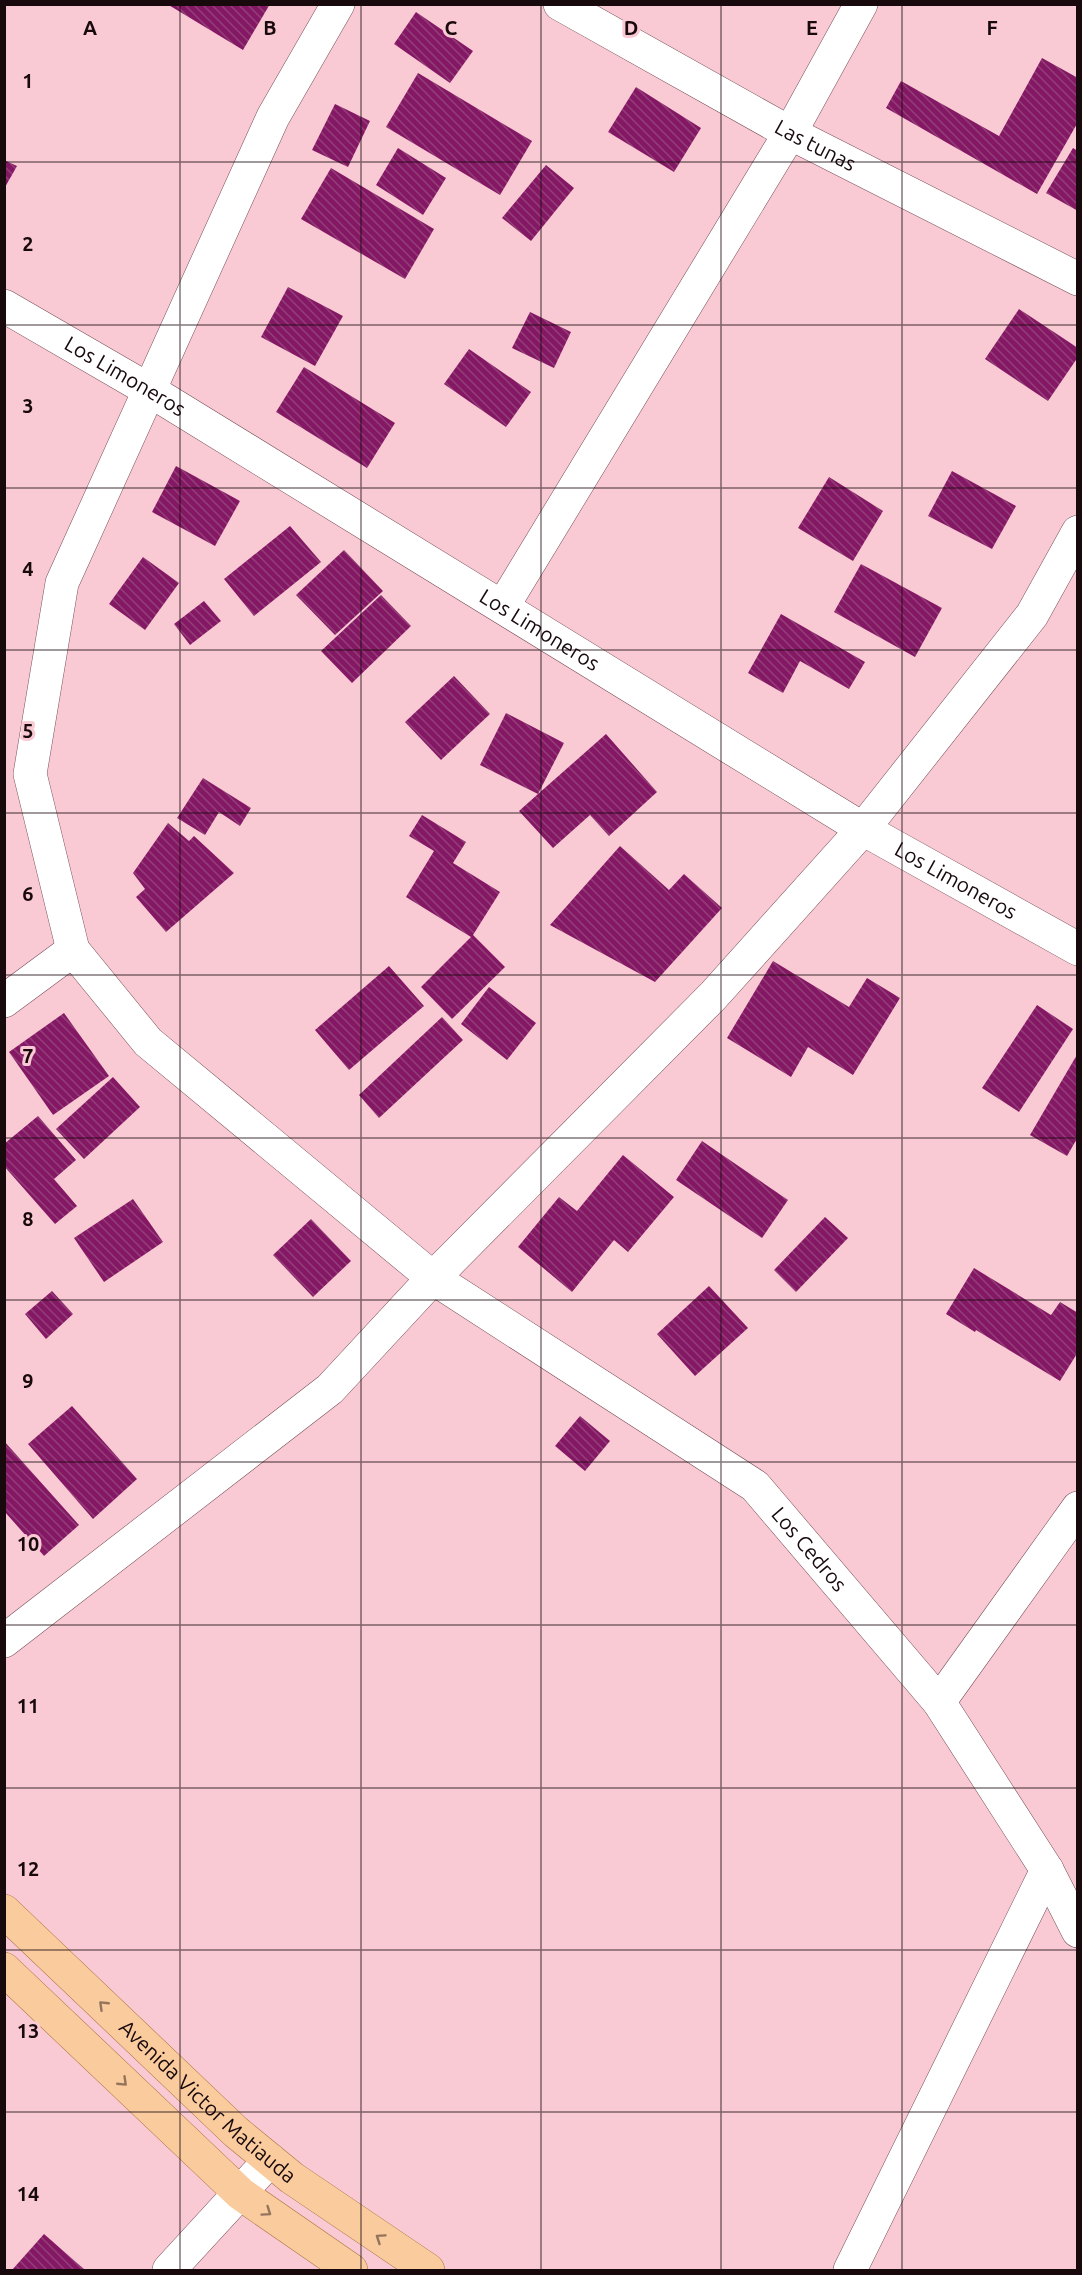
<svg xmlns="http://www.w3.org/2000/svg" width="1082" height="2275" viewBox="0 0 1082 2275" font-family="Ubuntu,sans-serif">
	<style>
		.building { fill: url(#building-back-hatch) }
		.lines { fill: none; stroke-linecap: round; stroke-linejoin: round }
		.minor-casing { stroke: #78505a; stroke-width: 34 }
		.major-casing { stroke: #a97140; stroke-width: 34 }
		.minor { stroke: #fff; stroke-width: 33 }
		.major { stroke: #facb9d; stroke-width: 33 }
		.oneway { stroke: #94745c }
		.grid { fill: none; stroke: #18090d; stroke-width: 1.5; stroke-opacity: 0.55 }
		.labels { text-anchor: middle; stroke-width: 6; stroke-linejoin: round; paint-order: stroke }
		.street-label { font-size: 21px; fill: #18090d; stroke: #f9cad4 }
		.grid-label { font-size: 20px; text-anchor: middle; font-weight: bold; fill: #18090d; stroke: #f9cad4; stroke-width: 6; stroke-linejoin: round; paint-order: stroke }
	</style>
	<defs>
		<pattern id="building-back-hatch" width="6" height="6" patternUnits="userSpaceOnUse" patternTransform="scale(1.5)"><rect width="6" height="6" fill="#851864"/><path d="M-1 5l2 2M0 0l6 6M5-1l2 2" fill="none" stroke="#923f78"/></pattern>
	</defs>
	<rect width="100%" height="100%" fill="#f9cad4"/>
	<g class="building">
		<polygon points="167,4 270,4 243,50"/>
		<polygon points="416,12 473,51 450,83 394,44"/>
		<polygon points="1042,58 1078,78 1078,122 1037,194 886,108 901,81 999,136"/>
		<polygon points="418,73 532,141 500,195 386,127"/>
		<polygon points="636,87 701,128 674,172 608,132"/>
		<polygon points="335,104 370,121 348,167 312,150"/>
		<polygon points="398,148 446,178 423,215 376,185"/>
		<polygon points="1073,148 1078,151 1078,211 1046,193"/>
		<polygon points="4,160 17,166 4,189"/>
		<polygon points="546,165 574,188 531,241 502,218"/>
		<polygon points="331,168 434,229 405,279 301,219"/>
		<polygon points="288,287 343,316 315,366 261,337"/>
		<polygon points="1019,309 1078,348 1078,357 1048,401 985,359"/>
		<polygon points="530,312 571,332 554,368 512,348"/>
		<polygon points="469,349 531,392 506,427 444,384"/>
		<polygon points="304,367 395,423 367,468 276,412"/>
		<polygon points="176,466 240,501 215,546 152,512"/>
		<polygon points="952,471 1016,506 992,549 928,516"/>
		<polygon points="829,477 883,511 853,561 798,528"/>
		<polygon points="290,526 321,562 254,616 224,579"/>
		<polygon points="344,550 383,591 335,635 296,595"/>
		<polygon points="143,557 179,583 145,630 109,604"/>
		<polygon points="861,564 942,608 915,657 834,612"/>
		<polygon points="381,595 411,626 352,683 321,651"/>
		<polygon points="204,601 221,621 190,645 174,624"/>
		<polygon points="781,614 865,662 849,689 800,661 783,693 748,673"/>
		<polygon points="454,676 490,714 441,760 405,722"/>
		<polygon points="506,713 564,743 538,794 606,734 657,792 609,836 590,815 553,848 519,811 538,794 480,765"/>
		<polygon points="203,778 251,808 240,826 219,812 205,835 177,818"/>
		<polygon points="422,815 466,842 453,863 500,892 473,935 505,967 452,1019 421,987 471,937 406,897 434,851 409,836"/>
		<polygon points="168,823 189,841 194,836 234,873 166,932 136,897 145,889 133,873"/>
		<polygon points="620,846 669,890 684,874 722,908 655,982 550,925"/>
		<polygon points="773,961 849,1007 867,978 900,998 853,1075 808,1047 791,1077 727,1038"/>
		<polygon points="389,966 424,1006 349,1070 315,1030"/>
		<polygon points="489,987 536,1023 507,1060 461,1024"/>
		<polygon points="1037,1005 1073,1029 1019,1112 982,1088"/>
		<polygon points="64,1013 109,1076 53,1115 9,1052"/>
		<polygon points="442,1017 463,1040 379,1118 359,1095"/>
		<polygon points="1078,1053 1078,1137 1067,1156 1030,1135"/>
		<polygon points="113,1077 140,1107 84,1159 56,1129"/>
		<polygon points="38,1116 76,1160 54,1179 77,1206 55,1224 4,1166 4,1144"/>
		<polygon points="702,1141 788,1200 762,1238 676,1180"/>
		<polygon points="623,1155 674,1197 628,1252 614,1240 572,1292 518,1247 559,1197 577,1211"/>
		<polygon points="133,1199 163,1242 104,1282 74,1238"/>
		<polygon points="825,1217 848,1238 796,1292 774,1270"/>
		<polygon points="311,1219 351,1261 313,1297 273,1255"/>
		<polygon points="974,1268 1051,1315 1060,1302 1078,1313 1078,1352 1060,1381 976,1330 975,1332 946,1314"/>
		<polygon points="709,1286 748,1328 695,1376 657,1334"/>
		<polygon points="52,1291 73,1314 46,1339 25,1314"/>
		<polygon points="72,1406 137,1479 93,1519 28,1444"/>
		<polygon points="580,1416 610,1441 585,1471 555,1446"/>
		<polygon points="4,1441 79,1525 44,1556 4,1511"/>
		<polygon points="44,2234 85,2270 12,2270"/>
	</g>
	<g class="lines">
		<g class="minor-casing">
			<g id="minor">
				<path id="s1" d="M338,4L273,117L62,583L30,774L73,950L148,1042L433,1278L755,1486L939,1702L1047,1870L1078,1931"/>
				<path id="s2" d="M560,4L790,133L1078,279"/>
				<path id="s3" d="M4,306L149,390L863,829L1078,949"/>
				<polyline points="503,606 790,133 861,4"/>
				<polyline points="4,1001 73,950"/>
				<polyline points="4,1641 330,1389 433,1278 713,996 863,829 1032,615 1078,532"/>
				<polyline points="939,1702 1078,1508"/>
				<polyline points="169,2270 270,2160"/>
				<polyline points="850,2270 1047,1870"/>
			</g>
		</g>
		<g class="major-casing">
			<g id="major">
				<path id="s4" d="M4,1911L236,2132L292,2178L428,2270"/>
				<polyline points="4,1969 241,2194 351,2270"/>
			</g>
		</g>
		<use href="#minor" class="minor"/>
		<use href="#major" class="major"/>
	</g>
	<defs><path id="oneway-chevron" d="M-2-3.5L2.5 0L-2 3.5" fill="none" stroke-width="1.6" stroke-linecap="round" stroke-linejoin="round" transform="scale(1.5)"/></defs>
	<g class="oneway">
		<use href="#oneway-chevron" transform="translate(103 2005) rotate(-136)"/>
		<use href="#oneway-chevron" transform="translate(123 2082) rotate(44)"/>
		<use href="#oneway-chevron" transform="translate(267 2212) rotate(35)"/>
		<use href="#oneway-chevron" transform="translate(380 2238) rotate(-146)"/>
	</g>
	<path class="grid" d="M180,4V2270M361,4V2270M541,4V2270M721,4V2270M902,4V2270M4,162H1078M4,325H1078M4,488H1078M4,650H1078M4,813H1078M4,975H1078M4,1138H1078M4,1300H1078M4,1462H1078M4,1625H1078M4,1788H1078M4,1950H1078M4,2112H1078"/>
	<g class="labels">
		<g class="street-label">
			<text dy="7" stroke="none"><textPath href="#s2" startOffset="292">Las tunas</textPath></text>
			<text dy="7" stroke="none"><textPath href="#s3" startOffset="140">Los Limoneros</textPath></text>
			<text dy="7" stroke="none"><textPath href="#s3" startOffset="626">Los Limoneros</textPath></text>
			<text dy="7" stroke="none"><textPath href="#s3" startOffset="1112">Los Limoneros</textPath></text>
			<text dy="7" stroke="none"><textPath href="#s1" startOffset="1972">Los Cedros</textPath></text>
			<text dy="7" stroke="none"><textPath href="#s4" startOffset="279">Avenida Victor Matiauda</textPath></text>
		</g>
	</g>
	<g class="grid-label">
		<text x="90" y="35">A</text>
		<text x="270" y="35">B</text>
		<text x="451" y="35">C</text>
		<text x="631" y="35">D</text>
		<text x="812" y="35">E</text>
		<text x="992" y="35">F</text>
		<text x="28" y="88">1</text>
		<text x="28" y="251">2</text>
		<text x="28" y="413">3</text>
		<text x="28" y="576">4</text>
		<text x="28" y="738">5</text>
		<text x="28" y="901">6</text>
		<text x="28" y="1063">7</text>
		<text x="28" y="1226">8</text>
		<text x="28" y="1388">9</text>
		<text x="28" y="1551">10</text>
		<text x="28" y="1713">11</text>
		<text x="28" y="1876">12</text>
		<text x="28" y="2038">13</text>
		<text x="28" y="2201">14</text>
	</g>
	<rect width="1082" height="2275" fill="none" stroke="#18090d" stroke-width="12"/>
</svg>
